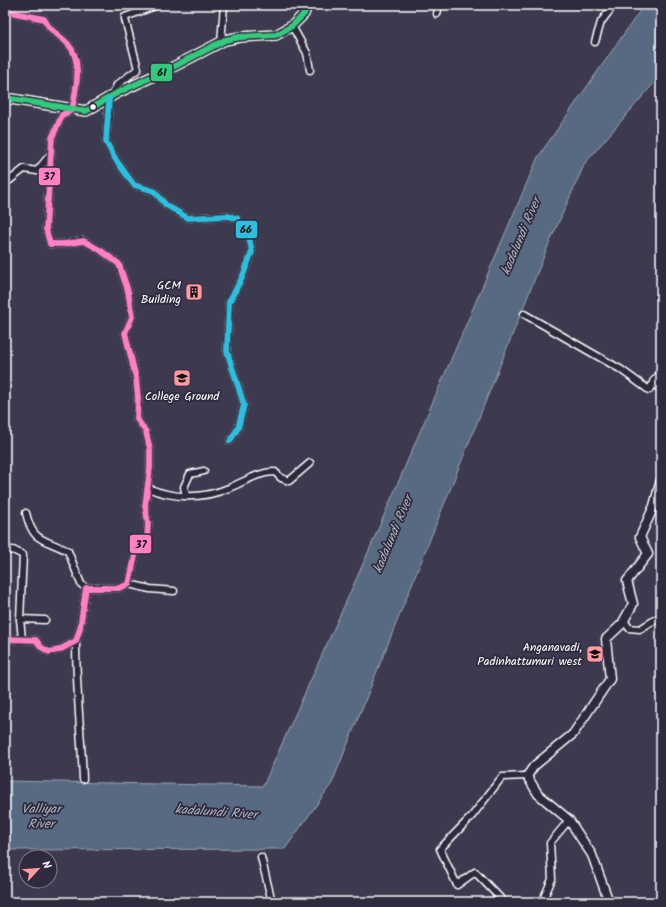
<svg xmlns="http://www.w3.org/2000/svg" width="666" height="907" viewBox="0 0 666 907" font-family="Kalam,sans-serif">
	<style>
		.water { fill: #596a82; stroke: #9ba6b4 }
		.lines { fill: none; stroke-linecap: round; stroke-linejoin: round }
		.street-casing { stroke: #fff; stroke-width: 9 }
		.secondary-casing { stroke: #fff; stroke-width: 11 }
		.primary-casing { stroke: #fff; stroke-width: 12 }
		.street { stroke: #2f2a3d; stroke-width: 6 }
		.secondary { stroke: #2f2a3d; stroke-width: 8 }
		.primary { stroke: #2f2a3d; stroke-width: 9 }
		.bus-1-casing { stroke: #2f2a3d; stroke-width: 9 }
		.bus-2-casing { stroke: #2f2a3d; stroke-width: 9 }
		.bus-3-casing { stroke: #2f2a3d; stroke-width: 9 }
		.bus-1 { stroke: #ff80c5; stroke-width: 6 }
		.bus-2 { stroke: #33ca7d; stroke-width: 6 }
		.bus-3 { stroke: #2dbfdf; stroke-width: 6 }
		.bus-dot { fill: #fff; stroke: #2f2a3d; stroke-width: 1.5 }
		.labels { text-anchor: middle; stroke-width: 3.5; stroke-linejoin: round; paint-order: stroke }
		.poi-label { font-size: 12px; fill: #fff; stroke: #2f2a3d; text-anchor: end }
		.water-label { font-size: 13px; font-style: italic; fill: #acb4c0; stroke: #2f2a3d }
		.line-badge { stroke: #2f2a3d; stroke-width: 1.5 }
		.pale-badge-label { font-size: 11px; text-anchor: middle; font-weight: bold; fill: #111 }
	</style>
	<rect width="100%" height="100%" fill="#3d3a50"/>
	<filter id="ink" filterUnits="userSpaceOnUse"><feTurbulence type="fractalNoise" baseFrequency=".025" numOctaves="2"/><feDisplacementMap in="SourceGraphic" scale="8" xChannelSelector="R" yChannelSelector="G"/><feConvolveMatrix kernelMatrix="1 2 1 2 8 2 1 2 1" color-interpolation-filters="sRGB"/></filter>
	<g filter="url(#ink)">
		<polygon class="water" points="644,5 661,5 661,75 585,163 548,246 332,783 285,849 5,850 5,781 263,786 367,555 538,157"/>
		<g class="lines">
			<g class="street-casing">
				<g id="street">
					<path d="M5,11L44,19C52,34 58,33 68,44C83,60 76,90 72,110L62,115L52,138L46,229L50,244H64L84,241L100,250L119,264L128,291L132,317L125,333L136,378L138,398L137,419L146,432L150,449V468L145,506L148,523L147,541L141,544L135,556L129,584L119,588H86L80,628L76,641L59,650L49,652L41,647L36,640L5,639"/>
					<polyline points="437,14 439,5"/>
					<polyline points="292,26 307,53 310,70"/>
					<polyline points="221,42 224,5"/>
					<polyline points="595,42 601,22 614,5"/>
					<polyline points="112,95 117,85 138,69 125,19 125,17 158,5"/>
					<polyline points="109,99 106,142 116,160 134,185 154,191 166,205 188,218 227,216 237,218 248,232 252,252 242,278 229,302 227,351 244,405 238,428 230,441"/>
					<polyline points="5,184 24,169 37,171 50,155"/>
					<polyline points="524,314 620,369 649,390 654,382"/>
					<path d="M148,488C173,499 203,499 229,488C244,482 258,472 275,472L281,478L289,481L310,463"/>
					<polyline points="186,496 184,487 190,474 204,471"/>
					<path d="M26,513C33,543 43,538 68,551L81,584L86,588"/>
					<polyline points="5,551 13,550 23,555 20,619 22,639"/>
					<polyline points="129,584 150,589 174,591"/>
					<polyline points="20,619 45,620"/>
					<polyline points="624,620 629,628 640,629 661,616"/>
					<path d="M76,641C76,687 81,733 83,779"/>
					<polyline points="261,857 272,902"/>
					<polyline points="504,902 475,872 457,885 440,849 472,816 502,777 527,776"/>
					<polyline points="542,902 552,879 550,843 569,820"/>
				</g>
			</g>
			<g class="secondary-casing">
				<g id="secondary">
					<polyline points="661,374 654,382 661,388"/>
					<polyline points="609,902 592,855 569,820 538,794 527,776 534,766 573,734 610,679 606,639 622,624 633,604 627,581 648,554 640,537 654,506 661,480"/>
				</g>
			</g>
			<g class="primary-casing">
				<polyline id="primary" points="5,98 86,111 117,93 171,68 225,40 240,37 276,35 292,26 304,14 307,5"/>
			</g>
			<use href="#street" class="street"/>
			<use href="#secondary" class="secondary"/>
			<use href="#primary" class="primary"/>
			<g class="bus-1-casing">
				<path id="bus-1" d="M5,11L44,19C52,34 58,33 68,44C83,60 76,90 72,110L62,115L52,138L46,229L50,244H64L84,241L100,250L119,264L128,291L132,317L125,333L136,378L138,398L137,419L146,432L150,449V468L145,506L148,523L147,541L141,544L135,556L129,584L119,588H86L80,628L76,641L59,650L49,652L41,647L36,640L5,639"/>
			</g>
			<g class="bus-2-casing">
				<polyline id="bus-2" points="5,98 86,111 117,93 171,68 225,40 240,37 276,35 292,26 304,14 307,5"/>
			</g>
			<g class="bus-3-casing">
				<polyline id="bus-3" points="109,99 106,142 116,160 134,185 154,191 166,205 188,218 227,216 237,218 248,232 252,252 242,278 229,302 227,351 244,405 238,428 230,441"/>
			</g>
			<use href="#bus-1" class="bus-1"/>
			<use href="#bus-2" class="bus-2"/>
			<use href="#bus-3" class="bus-3"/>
		</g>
	</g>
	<defs>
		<g id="building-square" transform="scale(0.9)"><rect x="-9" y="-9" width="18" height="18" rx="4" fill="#ff9aa2" stroke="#2f2a3d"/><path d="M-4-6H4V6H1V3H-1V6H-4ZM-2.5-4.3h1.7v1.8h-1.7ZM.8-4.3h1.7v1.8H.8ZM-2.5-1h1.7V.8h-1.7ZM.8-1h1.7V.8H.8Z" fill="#111"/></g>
		<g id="university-square" transform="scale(0.9)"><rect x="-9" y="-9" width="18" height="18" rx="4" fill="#ff9aa2" stroke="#2f2a3d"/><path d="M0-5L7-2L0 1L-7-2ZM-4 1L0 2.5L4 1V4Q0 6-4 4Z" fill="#111"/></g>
		<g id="school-square" transform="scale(0.9)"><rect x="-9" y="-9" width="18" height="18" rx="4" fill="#ff9aa2" stroke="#2f2a3d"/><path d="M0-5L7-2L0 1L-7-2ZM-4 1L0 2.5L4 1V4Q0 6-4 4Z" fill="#111"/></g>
	</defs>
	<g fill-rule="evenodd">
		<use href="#building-square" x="194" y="292"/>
		<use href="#university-square" x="182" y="378"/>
		<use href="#school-square" x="595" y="654"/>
	</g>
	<circle class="bus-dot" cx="93" cy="107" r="3.5"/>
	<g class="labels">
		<g class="poi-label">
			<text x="181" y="289">GCM<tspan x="181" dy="14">Building</tspan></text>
			<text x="182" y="400" text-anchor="middle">College Ground</text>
			<text x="582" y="651">Anganavadi,<tspan x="582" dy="14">Padinhattumuri west</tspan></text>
		</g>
		<g class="water-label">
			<text transform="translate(520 236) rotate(-67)" y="5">kadalundi River</text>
			<text transform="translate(392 534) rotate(-67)" y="5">kadalundi River</text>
			<text x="41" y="813">Valliyar<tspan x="41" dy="15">River</tspan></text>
			<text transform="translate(216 811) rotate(4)" y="5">kadalundi River</text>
		</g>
	</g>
	<g class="line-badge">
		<rect x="150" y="63" width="23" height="19" rx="4" fill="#33ca7d"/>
		<rect x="38" y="167" width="23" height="19" rx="4" fill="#ff80c5"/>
		<rect x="235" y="220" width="23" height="19" rx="4" fill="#2dbfdf"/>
		<rect x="129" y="534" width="23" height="20" rx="4" fill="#ff80c5"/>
	</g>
	<g class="pale-badge-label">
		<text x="162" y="76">61</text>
		<text x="49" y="180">37</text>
		<text x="246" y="233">66</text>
		<text x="141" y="548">37</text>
	</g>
	<rect width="666" height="907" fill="none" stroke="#2f2a3d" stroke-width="20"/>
	<rect x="10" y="10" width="646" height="887" fill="none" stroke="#fff" stroke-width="1.5" filter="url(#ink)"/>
	<g transform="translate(38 869) rotate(64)"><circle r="19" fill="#2f2a3d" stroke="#827f8b"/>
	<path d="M0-3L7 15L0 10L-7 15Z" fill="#ff9aa2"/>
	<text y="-6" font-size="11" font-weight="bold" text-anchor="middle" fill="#ffffff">N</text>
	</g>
</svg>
